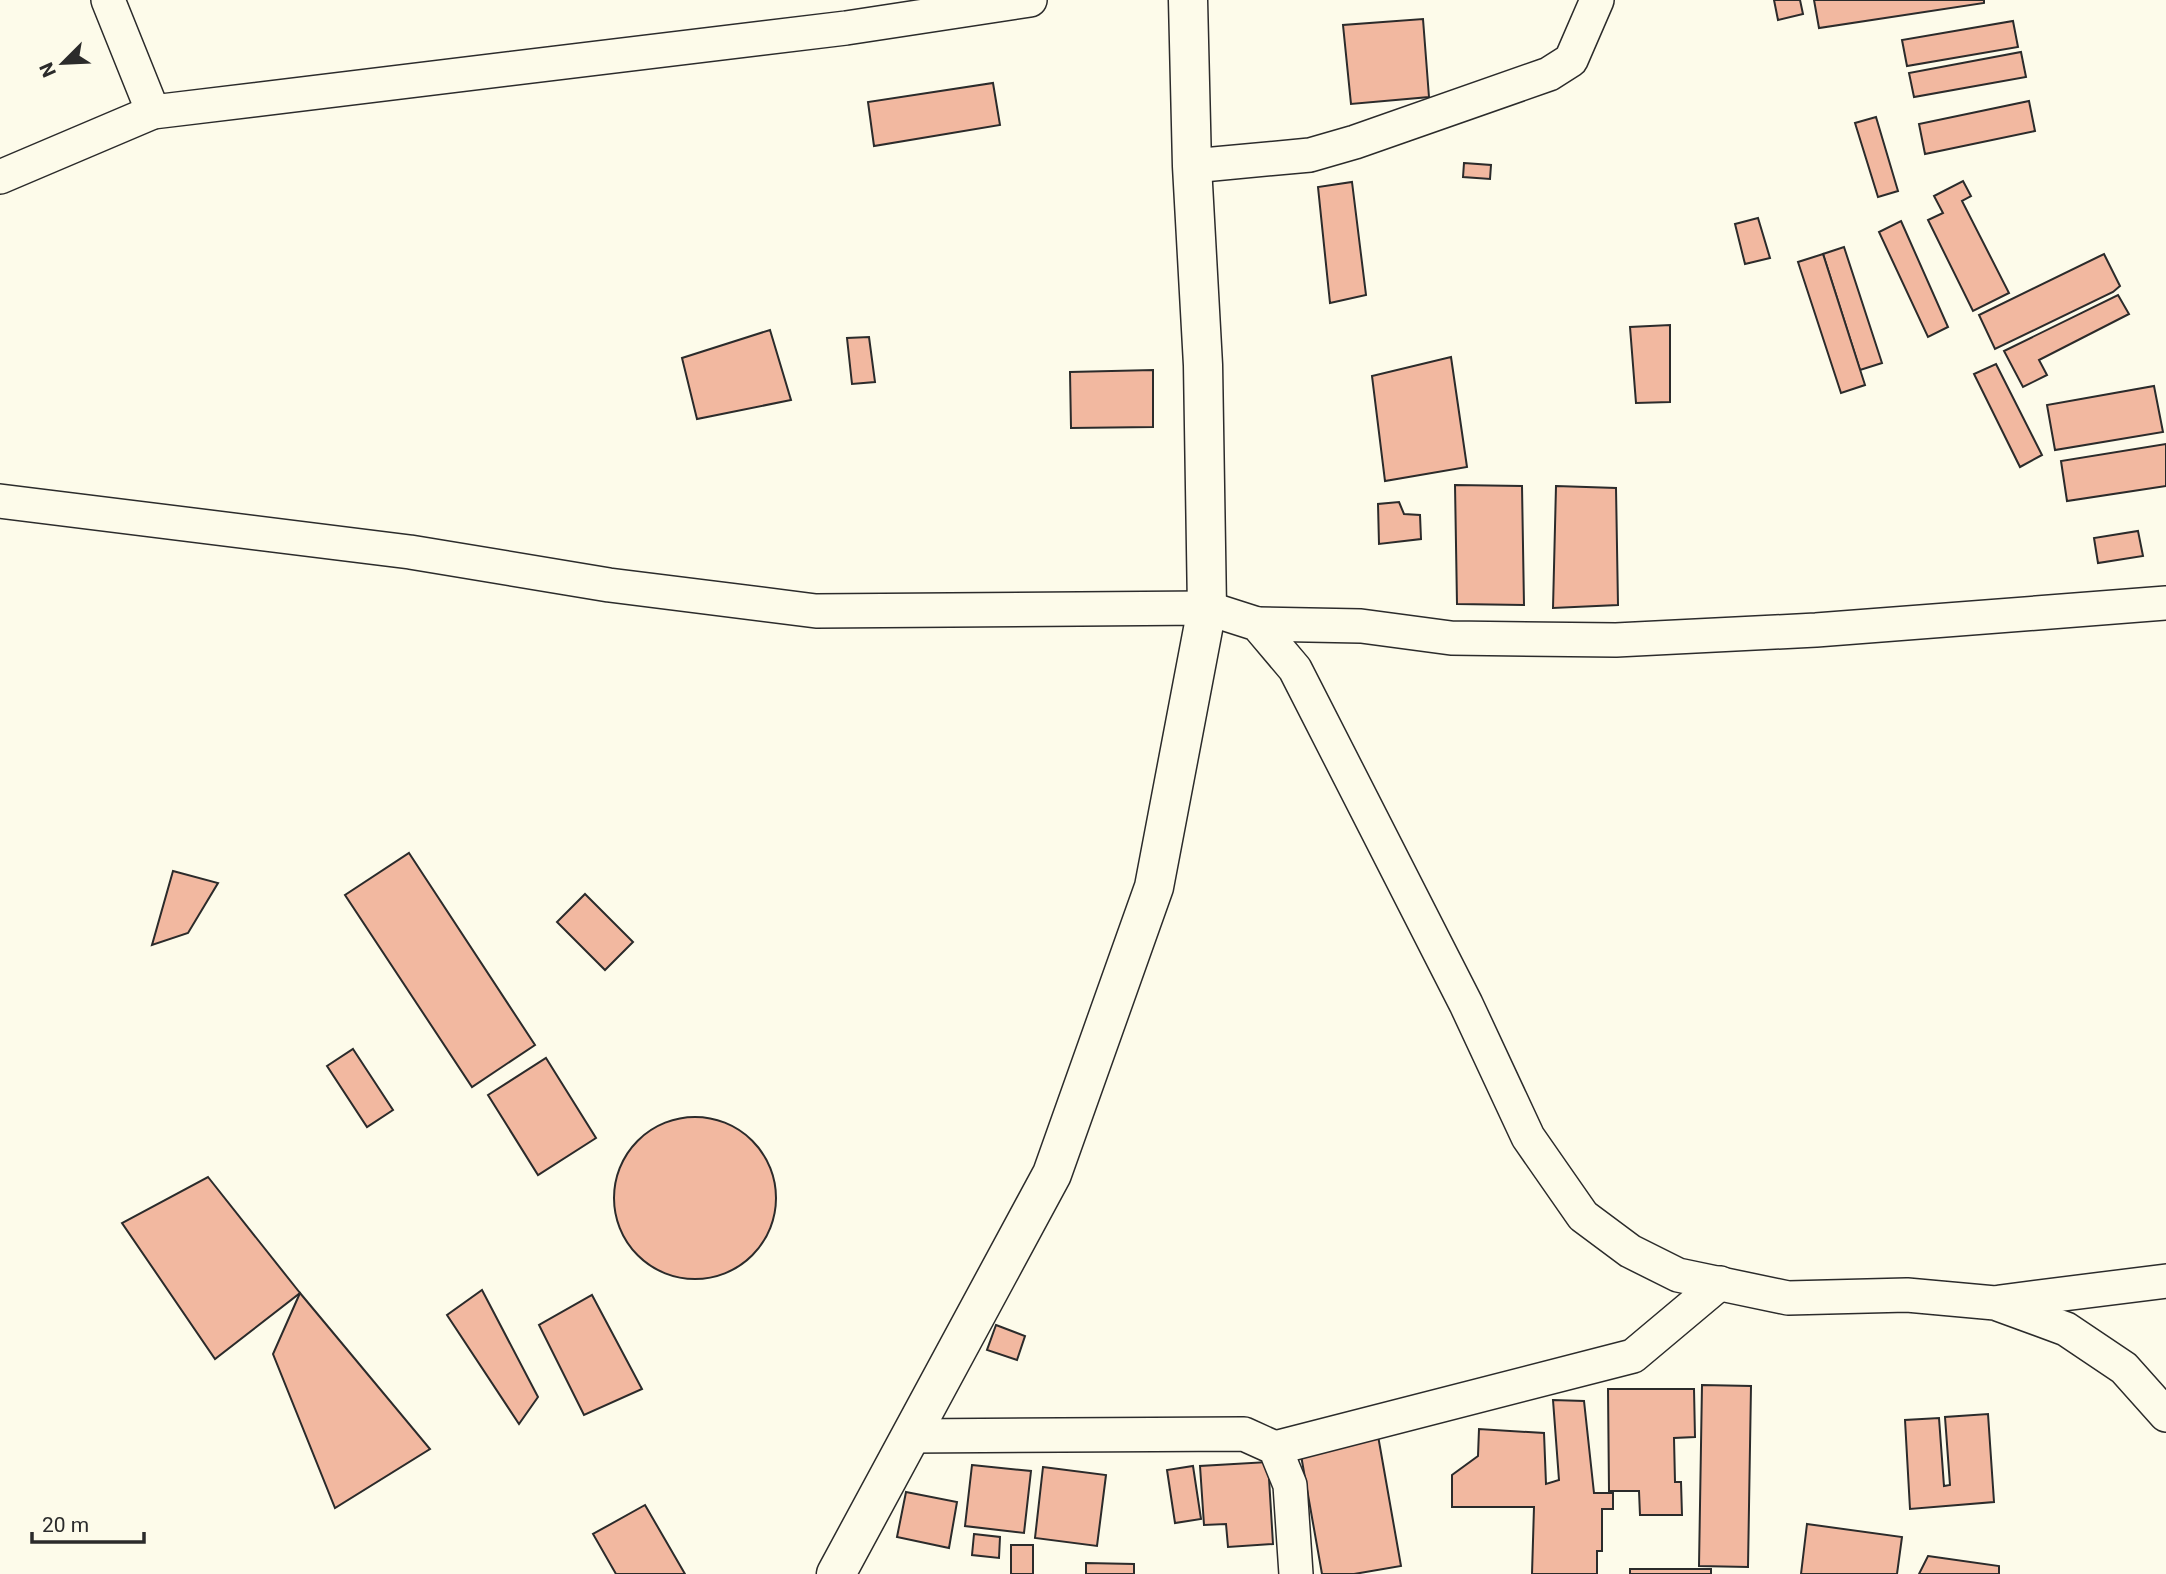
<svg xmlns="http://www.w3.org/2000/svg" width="2166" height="1574" viewBox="0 0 2166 1574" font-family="Roboto,sans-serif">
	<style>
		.building { fill: #f2b8a0; stroke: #2b2b2b; stroke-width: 2 }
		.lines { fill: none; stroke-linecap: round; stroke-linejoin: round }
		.street-casing { stroke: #2b2b2b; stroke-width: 36 }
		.secondary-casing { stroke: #2b2b2b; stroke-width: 41 }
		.street { stroke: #fdfbea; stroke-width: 33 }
		.secondary { stroke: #fdfbea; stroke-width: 38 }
	</style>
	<rect width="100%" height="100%" fill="#fdfbea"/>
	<g class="building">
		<polygon points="1774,0 1800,0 1803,14 1778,20"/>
		<polygon points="1814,0 1984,0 1984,3 1819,28"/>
		<polygon points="1423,19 1429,97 1351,104 1343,25"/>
		<polygon points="2013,21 2018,47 1907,66 1902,40"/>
		<polygon points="2021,52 2026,77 1914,97 1909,73"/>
		<polygon points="993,83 1000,125 874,146 868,102"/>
		<polygon points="2029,101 2035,131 1925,154 1919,124"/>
		<polygon points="1876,117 1898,191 1878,197 1855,123"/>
		<polygon points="1464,163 1491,165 1490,179 1463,177"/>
		<polygon points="1963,181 1971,196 1962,201 2009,293 1973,311 1928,220 1943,213 1934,196"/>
		<polygon points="1352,182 1366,295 1330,303 1318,187"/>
		<polygon points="1758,218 1770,258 1745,264 1735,224"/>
		<polygon points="1901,221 1948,327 1928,337 1879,232"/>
		<polygon points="1844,247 1882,363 1860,370 1823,254"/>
		<polygon points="1823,254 1865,385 1841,393 1798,262"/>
		<polygon points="2104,254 2120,286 2113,292 1995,349 1979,315"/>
		<polygon points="2118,295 2129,314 2039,360 2047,375 2023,387 2004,351"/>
		<polygon points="1670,325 1670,402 1636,403 1630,327"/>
		<polygon points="770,330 791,400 697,419 682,358"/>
		<polygon points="869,337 875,382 852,384 847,338"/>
		<polygon points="1451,357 1467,467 1385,481 1372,376"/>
		<polygon points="1996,364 2042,455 2020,467 1974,374"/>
		<polygon points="1153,370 1153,427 1071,428 1070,372"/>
		<polygon points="2154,386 2163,432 2055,450 2047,405"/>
		<polygon points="2166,444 2166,486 2067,501 2061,461"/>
		<polygon points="1455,485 1522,486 1524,605 1457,604"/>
		<polygon points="1556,486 1616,488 1618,605 1553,608"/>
		<polygon points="1399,502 1404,514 1420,515 1421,539 1379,544 1378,504"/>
		<polygon points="2138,531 2143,556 2098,563 2094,538"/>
		<polygon points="409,853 535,1045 472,1087 345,895"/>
		<polygon points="173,871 218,883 188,933 152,945"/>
		<polygon points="585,894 633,942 605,970 557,922"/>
		<polygon points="353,1049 393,1110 367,1127 327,1066"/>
		<polygon points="546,1058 596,1138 538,1175 488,1095"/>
		<circle cx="695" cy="1198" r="81"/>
		<polygon points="208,1177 300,1293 215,1359 122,1223"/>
		<polygon points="482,1290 538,1397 519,1424 447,1315"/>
		<polygon points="300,1293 430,1449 335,1508 273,1354"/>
		<polygon points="592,1295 642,1389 584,1415 539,1325"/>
		<polygon points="996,1325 1025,1336 1017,1360 987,1350"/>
		<polygon points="1702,1385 1751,1386 1748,1567 1699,1566"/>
		<polygon points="1608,1389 1694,1389 1695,1437 1674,1438 1675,1482 1681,1482 1682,1515 1640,1515 1639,1491 1609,1491"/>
		<polygon points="1553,1400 1584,1401 1594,1493 1613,1493 1613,1509 1602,1509 1602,1551 1597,1551 1597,1574 1532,1574 1534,1507 1452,1507 1452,1475 1478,1456 1479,1429 1544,1433 1546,1484 1559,1480"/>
		<polygon points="1988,1414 1994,1502 1910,1509 1905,1420 1939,1418 1944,1486 1950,1485 1945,1417"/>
		<polygon points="1377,1430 1401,1566 1354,1574 1322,1574 1299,1444"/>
		<polygon points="1268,1462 1273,1544 1228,1547 1226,1524 1204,1525 1200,1466"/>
		<polygon points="972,1465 1031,1471 1024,1533 965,1526"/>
		<polygon points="1193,1466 1201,1519 1175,1523 1167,1470"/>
		<polygon points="1043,1467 1106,1475 1097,1546 1035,1538"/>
		<polygon points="906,1492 957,1502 949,1548 897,1537"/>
		<polygon points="645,1505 685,1574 616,1574 593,1534"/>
		<polygon points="1807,1524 1902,1537 1897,1574 1801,1574"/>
		<polygon points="974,1534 1000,1537 999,1558 972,1555"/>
		<rect x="1011" y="1545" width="22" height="29"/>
		<polygon points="1928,1556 1999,1566 1999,1574 1919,1574"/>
		<polygon points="1086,1563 1134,1564 1134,1574 1086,1574"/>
		<rect x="1630" y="1569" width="81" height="5"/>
	</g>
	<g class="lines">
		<g class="street-casing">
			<g id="street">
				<polyline points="108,0 153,112"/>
				<polyline points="1192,166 1310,155 1355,142 1549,74 1571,60 1597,0"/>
				<polyline points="0,177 153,112 846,28 1030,0"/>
				<polyline points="0,501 410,552 609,585 816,611 1207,608 1257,624 1295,669 1466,1004 1528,1137 1583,1216 1630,1251 1678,1275 1788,1298 1907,1295 1995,1303 2066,1329 2124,1368 2166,1415"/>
				<polyline points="1257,624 1361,626 1451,638 1616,640 1816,630 2166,603"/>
				<polyline points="2000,1302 2166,1281"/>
				<polyline points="910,1436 1244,1434 1275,1448 1290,1485 1296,1574"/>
				<polyline points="1275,1448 1633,1356 1720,1283"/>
			</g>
		</g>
		<g class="secondary-casing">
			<polyline id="secondary" points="836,1574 1052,1174 1154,887 1207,608 1203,365 1192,166 1188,0"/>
		</g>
		<use href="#street" class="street"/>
		<use href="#secondary" class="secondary"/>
	</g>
	<g transform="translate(63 63) rotate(246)" stroke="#fdfbea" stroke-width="5" paint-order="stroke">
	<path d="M0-5L12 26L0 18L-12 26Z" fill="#2b2b2b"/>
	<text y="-10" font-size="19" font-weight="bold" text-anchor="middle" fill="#2b2b2b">N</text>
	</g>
	<path d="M32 1532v10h112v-10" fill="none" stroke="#2b2b2b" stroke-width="3.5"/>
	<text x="42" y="1532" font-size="21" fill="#2b2b2b" stroke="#fdfbea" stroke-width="5" paint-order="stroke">20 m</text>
</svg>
